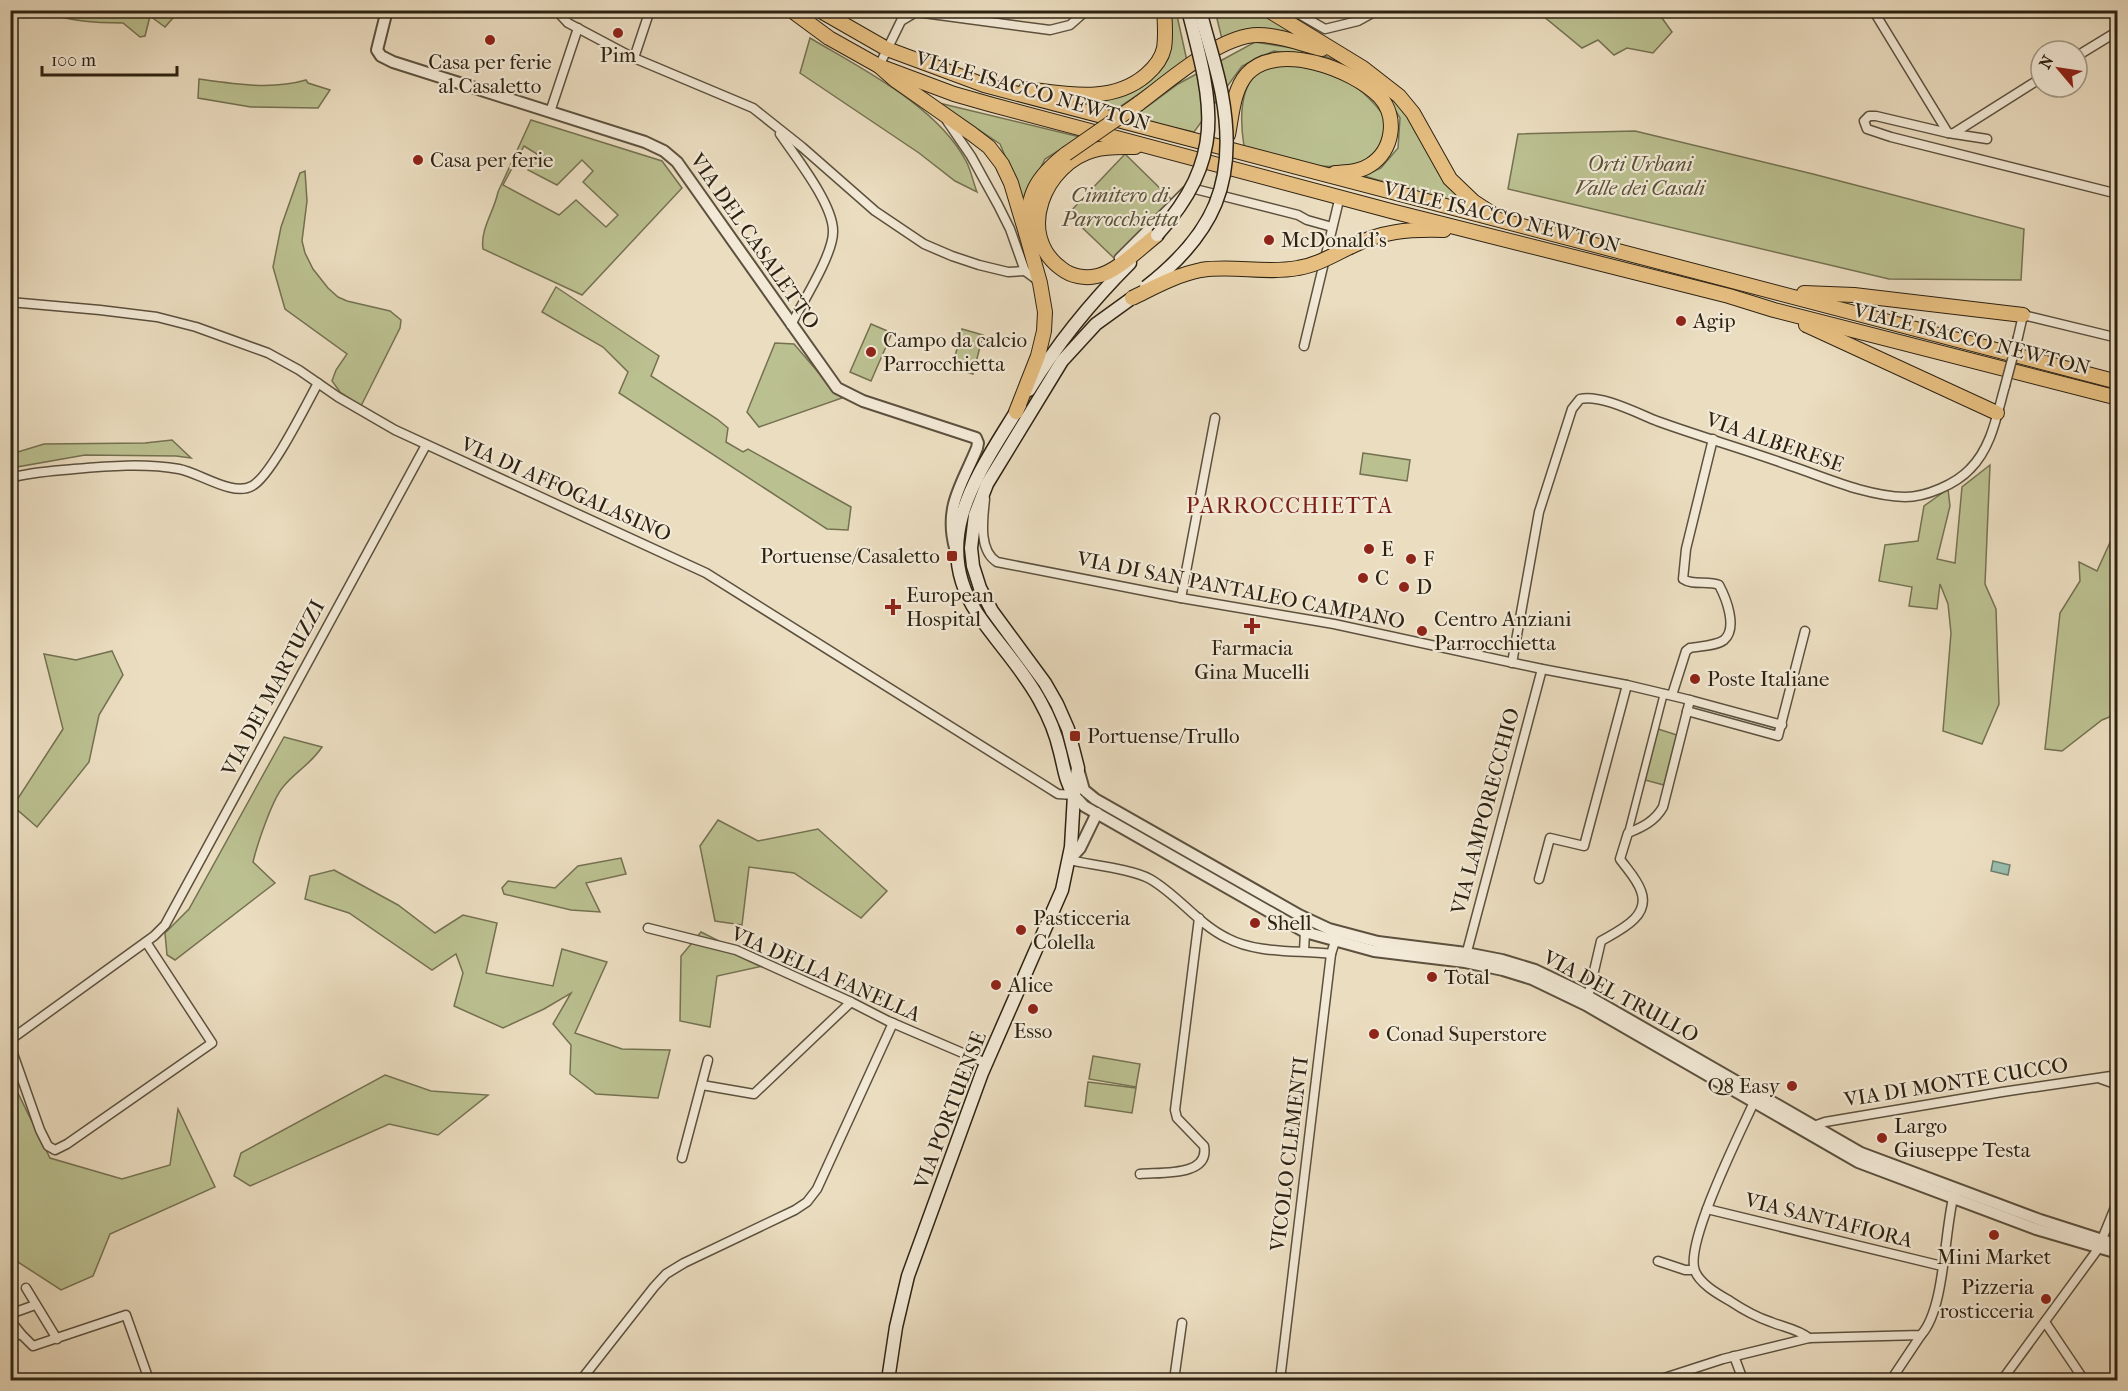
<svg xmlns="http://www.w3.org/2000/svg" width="2128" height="1391" viewBox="0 0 2128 1391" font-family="'IM FELL French Canon',serif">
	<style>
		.green { fill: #bbc090; stroke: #747151; stroke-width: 1.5; fill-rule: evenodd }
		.water { fill: #99bdad; stroke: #6e7f6f; stroke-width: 1.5 }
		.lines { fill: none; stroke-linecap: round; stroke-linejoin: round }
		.pedestrian-casing { stroke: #5c513e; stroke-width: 9 }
		.minor-casing { stroke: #5c513e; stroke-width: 11 }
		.tertiary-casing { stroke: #5c513e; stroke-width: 14 }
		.secondary-casing { stroke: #2d2212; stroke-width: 15 }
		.primary-casing { stroke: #2d2212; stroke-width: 16 }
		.trunk-casing { stroke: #2d2212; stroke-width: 16 }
		.pedestrian { stroke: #f2e9d6; stroke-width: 6 }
		.minor { stroke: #f2e9d6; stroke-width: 8 }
		.tertiary { stroke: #f2e9d6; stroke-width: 10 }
		.secondary { stroke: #f2e9d6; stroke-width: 12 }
		.primary { stroke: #e6be80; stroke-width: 14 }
		.trunk { stroke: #e6be80; stroke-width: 14 }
		.minor-bridge-casing { stroke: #5c513e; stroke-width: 11; stroke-linecap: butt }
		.secondary-bridge-casing { stroke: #2d2212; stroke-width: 15; stroke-linecap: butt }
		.trunk-bridge-casing { stroke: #2d2212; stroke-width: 16; stroke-linecap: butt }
		.minor-bridge { stroke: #f2e9d6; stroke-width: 8 }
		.secondary-bridge { stroke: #f2e9d6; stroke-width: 12 }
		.trunk-bridge { stroke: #e6be80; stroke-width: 14 }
		.poi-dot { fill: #8f2418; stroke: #f2e9d6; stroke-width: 2 }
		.labels { text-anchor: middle; stroke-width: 4.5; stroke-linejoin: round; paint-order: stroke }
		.poi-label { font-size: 21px; fill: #2d2212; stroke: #f2e9d6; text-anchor: start }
		.street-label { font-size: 21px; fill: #2d2212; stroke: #f2e9d6 }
		.park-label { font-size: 21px; font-style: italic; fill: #585138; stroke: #f2e9d6 }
		.neighbourhood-label { font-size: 22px; letter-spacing: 1.5px; fill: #7a1f14; stroke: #f2e9d6 }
	</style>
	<rect width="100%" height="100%" fill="#ebddc0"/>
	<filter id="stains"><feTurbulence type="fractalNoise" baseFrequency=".00333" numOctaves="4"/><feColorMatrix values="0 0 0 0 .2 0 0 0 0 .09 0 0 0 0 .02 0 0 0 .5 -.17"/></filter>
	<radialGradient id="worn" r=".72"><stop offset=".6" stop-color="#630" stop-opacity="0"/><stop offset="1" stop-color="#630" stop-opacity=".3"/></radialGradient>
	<g class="green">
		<path d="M41,11H159L173,18L165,27L150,16L145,36L140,37L123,23C94,23 68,21 41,11Z"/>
		<polygon points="1171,11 1176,11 1187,61 1112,112 1055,100 1095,103 1143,84 1170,50"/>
		<polygon points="1215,11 1262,11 1307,39 1222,39"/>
		<polygon points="1537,11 1669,11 1662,18 1672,32 1653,53 1627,48 1614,55 1598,40 1582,48"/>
		<path d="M810,38C862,69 937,106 966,161C971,170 973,182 977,192L955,181L919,153L800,73Z"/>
		<polygon points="1255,42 1312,51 1345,64 1404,106 1470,207 1364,176 1381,168 1398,148 1400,118 1385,93 1312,57 1274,51 1242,66 1194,132 1132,118 1178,84"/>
		<path d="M1278,65C1330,67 1357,78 1388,121L1386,144L1370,161L1348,167L1314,166L1244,146C1240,121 1239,87 1260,70C1265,67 1273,66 1278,65Z"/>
		<path d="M199,79C234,84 272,90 306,80L308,83L330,90L318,108L251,107L198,98Z"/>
		<polygon points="939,103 1080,137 1045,159 1024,201 1000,144"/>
		<path d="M531,120L662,161L682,188L582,295L483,249C480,229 494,212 498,192ZM524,146L537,154L528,170L557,185L582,160L593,171L583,182L618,215L606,227L576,200L559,215L503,185Z"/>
		<polygon points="1635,131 1813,174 2024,229 2021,280 1889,279 1508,189 1518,134"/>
		<polygon points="1125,154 1172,200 1115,259 1068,214"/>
		<polygon points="305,171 307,201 302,241 305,253 313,269 328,288 338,297 347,301 390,311 401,320 400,328 361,406 340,392 332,381 336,370 347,354 285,309 273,267 281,227 300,173"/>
		<polygon points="556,287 659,356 651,376 717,419 728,428 726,442 743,452 748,449 851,507 848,530 827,529 619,393 628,372 603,347 542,312"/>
		<polygon points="871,324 892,333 871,381 850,372"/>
		<polygon points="962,329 983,335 973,374 952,368"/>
		<polygon points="775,343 794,344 830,386 842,398 759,427 747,412"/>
		<polygon points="172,440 191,458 176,456 85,455 11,468 11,454 44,444 145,443"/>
		<polygon points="1363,453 1410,460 1407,481 1360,474"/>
		<polygon points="1990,465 1985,584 1996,609 1999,704 1982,744 1943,731 1951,633 1948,604 1940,584 1937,609 1909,606 1912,587 1879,581 1885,545 1918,541 1924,506 1948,489 1950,506 1937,559 1955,563 1962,487"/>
		<polygon points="2117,527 2118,577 2114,604 2117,602 2118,677 2114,683 2117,683 2117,714 2102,720 2062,751 2045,749 2060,613 2080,581 2079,562 2097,571"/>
		<polygon points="112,651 123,675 99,715 89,762 37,827 13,806 63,729 44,654 76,660"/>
		<polygon points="1658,729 1677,735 1664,785 1645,780"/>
		<path d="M284,737L322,747C311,764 295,772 283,787C272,800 257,845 253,862L275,883L175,960L167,955L165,933L189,909Z"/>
		<polygon points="718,820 758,841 818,829 887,891 861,918 794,873 749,867 742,925 715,921 700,846"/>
		<polygon points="621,858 626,874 586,883 600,912 571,910 504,894 502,888 508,881 555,888 578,866"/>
		<polygon points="334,870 398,905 435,933 463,915 497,923 486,973 553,986 562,949 607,962 575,1033 622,1049 670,1050 658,1098 596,1094 570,1074 571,1045 553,1024 571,993 544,1009 503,1028 454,1006 463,973 456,954 432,970 349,913 305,899 310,876"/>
		<polygon points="701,932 767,965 717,976 710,1027 680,1021 681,956"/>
		<polygon points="1093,1056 1140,1064 1136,1087 1089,1079"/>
		<polygon points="385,1075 431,1091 488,1095 438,1135 389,1124 250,1186 234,1176 241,1153"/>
		<polygon points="10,1077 50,1158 122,1179 170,1165 178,1109 215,1187 110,1234 93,1276 61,1290 18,1262 11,1265"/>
		<polygon points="1088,1082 1136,1088 1132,1113 1085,1106"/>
	</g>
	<polygon class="water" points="1993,861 2010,865 2008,875 1991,871"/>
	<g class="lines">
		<g class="pedestrian-casing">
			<polyline id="pedestrian" points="1628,833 1664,693"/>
		</g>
		<g class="minor-casing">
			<g id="minor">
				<polyline points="556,10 568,23 634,58 753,108 802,147 875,211 924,244 952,256 979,265 1008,272 1025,271"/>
				<polyline points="1292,10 1325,29 1358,21 1378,10"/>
				<polyline points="1873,10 1948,133"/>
				<polyline points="2077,56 2118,31"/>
				<polyline points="634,58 650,10"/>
				<polyline points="879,66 901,21 916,12 1050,30 1070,25 1087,10"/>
				<polyline points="550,112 578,28"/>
				<polyline points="947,121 971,156 998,205 1010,229 1025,271 1040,282"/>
				<polyline points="1954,133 2041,78"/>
				<path d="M780,134C795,156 834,205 833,232C833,255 802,303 791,325"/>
				<polyline points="1987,139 1948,133 1876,116 1869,116 1864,121 1867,129 1891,137 2118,194"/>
				<polyline points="1119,258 1187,190 1191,188 1298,215 1307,220 1332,227"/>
				<polyline points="10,302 100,310 157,317 196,327 268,353 299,370 338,397 395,430 706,573 1047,787 1058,794 1074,795"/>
				<polyline points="2018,337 2023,315 2118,338"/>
				<polyline points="1304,346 1340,196"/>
				<path d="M10,478C31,472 53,471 74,469C108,466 145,463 179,469C200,473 233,497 252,486C271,476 306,405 318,383"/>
				<path d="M985,499C983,519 978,550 997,562L1181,598L1334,624L1542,669L1627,685L1690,700L1782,725"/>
				<polyline points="1181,598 1215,418"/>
				<path d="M1512,663L1539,512L1572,409L1580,399C1600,394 1637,413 1657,421C1701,437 1747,450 1791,466C1827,478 1866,496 1905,497C1926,497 1956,484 1970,469C1992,447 1997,414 2005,386"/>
				<path d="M1672,695L1686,651L1690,648C1700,646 1716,646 1724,640C1738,628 1726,598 1719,585C1708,580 1693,586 1683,579L1686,549L1713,439"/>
				<polyline points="1687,711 1778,736 1805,631"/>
				<path d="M1069,860C1091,865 1132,869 1150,879C1178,895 1198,924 1227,938C1257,954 1298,950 1331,954"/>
				<polyline points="1539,879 1550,838 1584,846 1627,685"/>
				<polyline points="648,928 736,950 851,1002 888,1021 986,1063"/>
				<polyline points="1304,951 1305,932"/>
				<polyline points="1465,959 1542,669"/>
				<path d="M1587,1001L1601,941C1618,931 1651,917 1641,891C1637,879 1627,869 1620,859L1628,833C1643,827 1655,821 1663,807L1690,700"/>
				<polyline points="10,1040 154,936 165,925 426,445"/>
				<polyline points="10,1045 40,1130 48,1146 55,1150 67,1144 212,1043 146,942"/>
				<polyline points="2101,1079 2118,1085"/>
				<polyline points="702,1085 754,1094 851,1002"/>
				<path d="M1754,1102C1741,1131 1684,1244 1695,1271C1700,1284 1718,1294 1730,1301C1742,1309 1756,1317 1771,1322C1783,1327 1798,1329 1809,1338"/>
				<polyline points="1811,1127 1825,1122 2002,1092 2118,1075"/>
				<polyline points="682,1158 708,1060"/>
				<path d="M1140,1174C1160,1172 1210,1177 1204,1146L1177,1118L1175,1110L1199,918"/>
				<polyline points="1707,1209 1942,1266"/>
				<polyline points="1658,1261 1685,1270 1694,1270"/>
				<polyline points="26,1288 57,1339"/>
				<polyline points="10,1314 35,1305"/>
				<polyline points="10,1320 21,1334"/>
				<polyline points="2045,1322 2084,1380"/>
				<polyline points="10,1338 21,1334 33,1346 126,1315 149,1380"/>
				<polyline points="1734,1356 1743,1380"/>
				<polyline points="581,1380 654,1287 666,1274 684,1263 795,1210 807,1202 817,1189 893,1023"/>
				<polyline points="1174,1380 1182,1323"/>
				<polyline points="1280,1380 1331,954 1337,935"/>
				<path d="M1658,1380L1723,1359L1809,1338L1921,1335C1945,1309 1944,1232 1954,1194"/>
				<polyline points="1891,1380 1921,1335"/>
				<polyline points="2002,1380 2098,1249 2118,1200"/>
			</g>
		</g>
		<g class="tertiary-casing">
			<g id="tertiary">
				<path d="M387,10L377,50L381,56L393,62L645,142L664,151L677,162L837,388L863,401L976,438L978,443L977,448C962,485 944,506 955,548"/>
				<polyline points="1079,772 1084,790 1095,799 1299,915 1329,929 1378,942 1466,953 1502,960 1535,970 1579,991 1861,1153 2040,1220 2118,1245"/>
				<polyline points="1074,795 1084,806 1305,932 1374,951 1465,962 1503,970 1532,979 1586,1005 1858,1162 2036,1229 2118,1253"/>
				<polyline points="1069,860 1080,848 1097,813"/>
			</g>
		</g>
		<g class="secondary-casing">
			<g id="secondary">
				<path d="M1029,390C1058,342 1091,302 1130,263"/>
				<path d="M1020,405C982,469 927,537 977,613C997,643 1023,669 1040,701C1049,717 1056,734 1060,752C1064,767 1065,781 1074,795"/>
				<polyline points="888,1380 896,1327 908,1276 982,1073 1062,890 1071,847 1074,795 1078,768 1068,729 1057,704 1045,683 992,611 980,588 973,566 971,548 975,515 987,484 1062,361 1096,324 1132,298"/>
			</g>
		</g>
		<g class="primary-casing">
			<g id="primary">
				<polyline points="791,10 829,38 879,66 895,80 972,134 989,147 1002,164 1011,183 1026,233 1040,283 1045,312 1044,331 1038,356 1016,412"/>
				<polyline points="819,10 887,49"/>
			</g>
		</g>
		<g class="trunk-casing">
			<g id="trunk">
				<polyline points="1268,10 1363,68 1399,96 1413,113 1450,179 1474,202 1491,213"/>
				<polyline points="887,49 984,85 2118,382"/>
				<polyline points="879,66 954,94 989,104 1391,211 1729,296 1774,310 2118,398"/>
				<path d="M1026,89C1067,94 1112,104 1146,75C1154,68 1162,58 1164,48C1166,36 1165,23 1164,10"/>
				<path d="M1138,104C1168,82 1220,35 1258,35C1280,35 1301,44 1322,49"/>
				<path d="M1228,135C1232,115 1233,90 1247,74C1277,41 1353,69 1380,97C1398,117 1393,151 1370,165C1360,172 1347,172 1335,173"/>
				<path d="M1135,147C1122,147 1107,146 1094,150C1045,163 1014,235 1062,269C1071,276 1085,279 1097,276C1117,272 1141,247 1157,235"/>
				<path d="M1026,233C1028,194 1035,178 1066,154"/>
				<path d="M1350,247C1382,231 1408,229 1444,230"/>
				<polyline points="1804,293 1854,295 2023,315"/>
				<polyline points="1806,325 1997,413"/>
			</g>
		</g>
		<use href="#pedestrian" class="pedestrian"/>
		<use href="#minor" class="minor"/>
		<use href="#tertiary" class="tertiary"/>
		<use href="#secondary" class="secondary"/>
		<use href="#primary" class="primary"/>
		<use href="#trunk" class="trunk"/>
		<g class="minor-bridge-casing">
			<polyline id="minor-bridge" points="2005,386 2018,337"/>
		</g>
		<g class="secondary-bridge-casing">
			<g id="secondary-bridge">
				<path d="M1157,235C1228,156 1212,103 1188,10"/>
				<path d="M1146,287C1214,234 1238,182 1222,95C1217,67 1207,39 1200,10"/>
			</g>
		</g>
		<g class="trunk-bridge-casing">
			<g id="trunk-bridge">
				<polyline points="1066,154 1138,104"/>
				<path d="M1132,298C1155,287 1176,275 1201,270C1233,265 1266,274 1298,268C1317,265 1333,255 1350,247"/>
			</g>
		</g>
		<use href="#minor-bridge" class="minor-bridge"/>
		<use href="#secondary-bridge" class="secondary-bridge"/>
		<use href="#trunk-bridge" class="trunk-bridge"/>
	</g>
	<g class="poi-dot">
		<circle cx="618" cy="33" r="6"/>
		<circle cx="490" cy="40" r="6"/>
		<circle cx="418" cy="160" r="6"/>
		<circle cx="1269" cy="240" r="6"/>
		<circle cx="1681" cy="321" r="6"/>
		<circle cx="871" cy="352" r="6"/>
		<circle cx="1369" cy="549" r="6"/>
		<rect x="946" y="550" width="12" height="12" rx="3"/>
		<circle cx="1411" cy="559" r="6"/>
		<circle cx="1363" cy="578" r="6"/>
		<circle cx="1404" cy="587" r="6"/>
		<path d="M890 598h6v6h6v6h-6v6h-6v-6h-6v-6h6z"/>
		<path d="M1249 617h6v6h6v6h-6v6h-6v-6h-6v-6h6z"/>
		<circle cx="1422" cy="631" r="6"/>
		<circle cx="1695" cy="679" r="6"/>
		<rect x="1069" y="730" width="12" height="12" rx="3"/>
		<circle cx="1255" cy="923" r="6"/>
		<circle cx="1021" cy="930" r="6"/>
		<circle cx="1432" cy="977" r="6"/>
		<circle cx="996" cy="985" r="6"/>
		<circle cx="1033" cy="1009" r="6"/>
		<circle cx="1374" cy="1034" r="6"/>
		<circle cx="1792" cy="1086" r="6"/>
		<circle cx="1882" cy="1138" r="6"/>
		<circle cx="1994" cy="1235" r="6"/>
		<circle cx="2046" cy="1299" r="6"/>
	</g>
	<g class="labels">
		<g class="poi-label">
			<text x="618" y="62" text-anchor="middle">Pim</text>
			<text x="490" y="69" text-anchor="middle">Casa per ferie<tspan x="490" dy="24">al Casaletto</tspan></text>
			<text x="430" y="167">Casa per ferie</text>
			<text x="1281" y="247">McDonald's</text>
			<text x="1693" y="328">Agip</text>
			<text x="883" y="347">Campo da calcio<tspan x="883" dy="24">Parrocchietta</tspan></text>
			<text x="1381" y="556">E</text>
			<text x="940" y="563" text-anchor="end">Portuense/Casaletto</text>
			<text x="1423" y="566">F</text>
			<text x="1375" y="585">C</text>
			<text x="1416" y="594">D</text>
			<text x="906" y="602">European<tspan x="906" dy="24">Hospital</tspan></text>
			<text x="1434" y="626">Centro Anziani<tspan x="1434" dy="24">Parrocchietta</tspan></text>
			<text x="1252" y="655" text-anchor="middle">Farmacia<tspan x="1252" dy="24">Gina Mucelli</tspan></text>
			<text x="1707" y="686">Poste Italiane</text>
			<text x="1087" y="743">Portuense/Trullo</text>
			<text x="1033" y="925">Pasticceria<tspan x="1033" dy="24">Colella</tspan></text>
			<text x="1267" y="930">Shell</text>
			<text x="1444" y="984">Total</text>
			<text x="1008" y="992">Alice</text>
			<text x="1033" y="1038" text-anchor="middle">Esso</text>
			<text x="1386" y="1041">Conad Superstore</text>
			<text x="1780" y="1093" text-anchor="end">Q8 Easy</text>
			<text x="1894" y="1133">Largo<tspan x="1894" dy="24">Giuseppe Testa</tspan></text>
			<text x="1994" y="1264" text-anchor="middle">Mini Market</text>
			<text x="2034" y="1294" text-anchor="end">Pizzeria<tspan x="2034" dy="24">rosticceria</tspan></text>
		</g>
		<g class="street-label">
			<text transform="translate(1033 91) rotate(16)" y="7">VIALE ISACCO NEWTON</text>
			<text transform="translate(1502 217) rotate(14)" y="7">VIALE ISACCO NEWTON</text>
			<text transform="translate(755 241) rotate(55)" y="7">VIA DEL CASALETTO</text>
			<text transform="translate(1972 339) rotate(14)" y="7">VIALE ISACCO NEWTON</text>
			<text transform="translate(1775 442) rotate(19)" y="7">VIA ALBERESE</text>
			<text transform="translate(566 489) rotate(24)" y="7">VIA DI AFFOGALASINO</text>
			<text transform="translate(1241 590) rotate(11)" y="7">VIA DI SAN PANTALEO CAMPANO</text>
			<text transform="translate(273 688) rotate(-62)" y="7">VIA DEI MARTUZZI</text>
			<text transform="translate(1485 811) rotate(-75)" y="7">VIA LAMPORECCHIO</text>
			<text transform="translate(826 974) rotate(24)" y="7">VIA DELLA FANELLA</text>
			<text transform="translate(1621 996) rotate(28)" y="7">VIA DEL TRULLO</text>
			<text transform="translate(1956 1082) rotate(-9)" y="7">VIA DI MONTE CUCCO</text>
			<text transform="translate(950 1110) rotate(-69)" y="7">VIA PORTUENSE</text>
			<text transform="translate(1289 1154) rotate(-83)" y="7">VICOLO CLEMENTI</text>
			<text transform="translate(1829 1220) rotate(14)" y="7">VIA SANTAFIORA</text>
		</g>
		<g class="park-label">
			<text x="1640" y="171">Orti Urbani<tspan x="1640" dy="24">Valle dei Casali</tspan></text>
			<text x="1120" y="202">Cimitero di<tspan x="1120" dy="24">Parrocchietta</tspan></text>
		</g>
		<g class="neighbourhood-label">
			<text x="1290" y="513">PARROCCHIETTA</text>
		</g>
	</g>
	<rect width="2128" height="1391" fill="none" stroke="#ebddc0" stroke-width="36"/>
	<rect x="12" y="12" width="2104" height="1367" fill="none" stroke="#2d2212" stroke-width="3"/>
	<rect x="18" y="18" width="2092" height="1355" fill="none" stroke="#2d2212" stroke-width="1.5"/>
	<g transform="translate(2059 69) rotate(299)"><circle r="28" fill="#f2e9d6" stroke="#a39988" stroke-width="1.5"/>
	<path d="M0-4.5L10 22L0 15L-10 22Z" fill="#8f2418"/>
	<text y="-9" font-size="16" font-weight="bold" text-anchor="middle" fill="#2d2212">N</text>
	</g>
	<path d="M42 66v9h135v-9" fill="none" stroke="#2d2212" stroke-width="3"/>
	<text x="51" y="66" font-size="18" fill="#2d2212" stroke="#f2e9d6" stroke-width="4.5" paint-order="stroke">100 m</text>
	<rect width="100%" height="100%" filter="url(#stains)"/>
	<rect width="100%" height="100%" fill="url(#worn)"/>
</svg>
